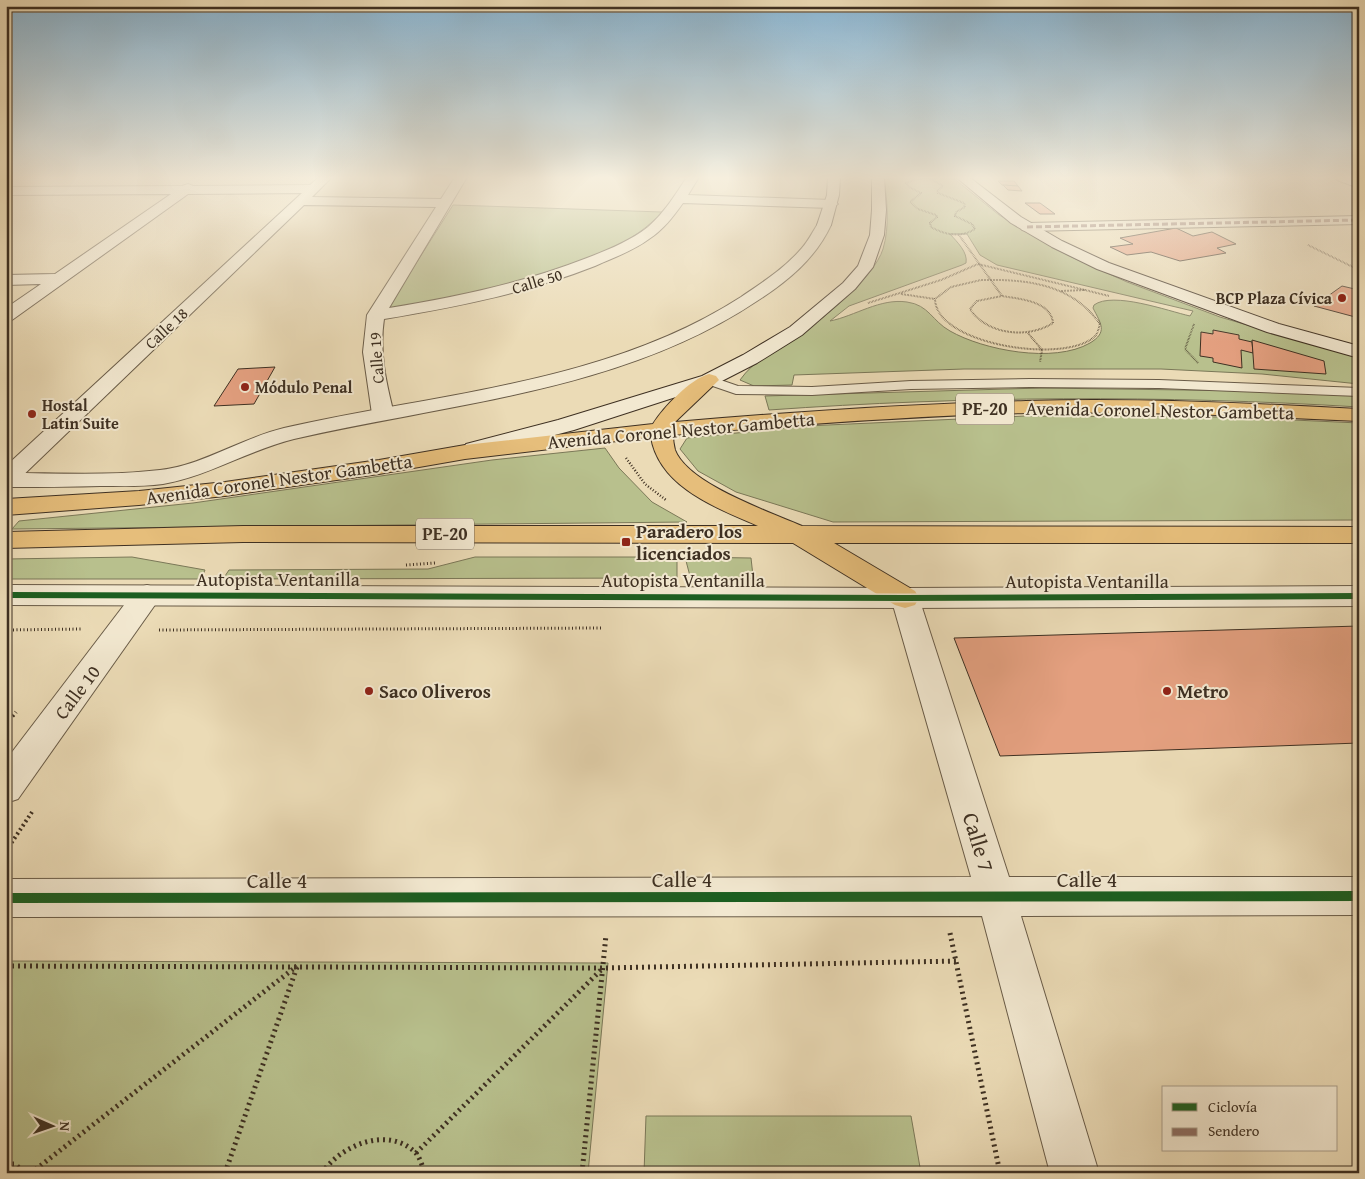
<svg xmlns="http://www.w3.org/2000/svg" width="1365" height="1179" viewBox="0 0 1365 1179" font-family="'Gentium Book Plus',serif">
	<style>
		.green { fill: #b8c08d; stroke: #7b7858; fill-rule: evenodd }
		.building { fill: #e4a080; stroke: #3e3022 }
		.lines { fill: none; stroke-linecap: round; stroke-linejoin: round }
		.service-casing { stroke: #695b47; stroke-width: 2 }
		.pedestrian-casing { stroke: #695b47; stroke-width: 2 }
		.minor-casing { stroke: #695b47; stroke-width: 2 }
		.tertiary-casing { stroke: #695b47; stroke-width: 2 }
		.secondary-casing { stroke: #3e3022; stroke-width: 2 }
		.trunk-casing { stroke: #3e3022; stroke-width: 2 }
		.path-far4 { stroke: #3e3022; stroke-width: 2; stroke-dasharray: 0.5 1; stroke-linecap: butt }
		.path-far3 { stroke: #3e3022; stroke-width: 2.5; stroke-dasharray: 1 2; stroke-linecap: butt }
		.path-far2 { stroke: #3e3022; stroke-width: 3; stroke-dasharray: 1 2.5; stroke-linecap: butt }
		.path-far1 { stroke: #3e3022; stroke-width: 4; stroke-dasharray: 2 3; stroke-linecap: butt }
		.path { stroke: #3e3022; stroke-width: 5; stroke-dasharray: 2 4; stroke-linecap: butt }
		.service { fill: #f2e8d0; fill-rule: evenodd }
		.pedestrian { fill: #f2e8d0; fill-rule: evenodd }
		.minor { fill: #f2e8d0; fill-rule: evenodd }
		.tertiary { fill: #f2e8d0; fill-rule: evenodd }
		.secondary { fill: #f2e8d0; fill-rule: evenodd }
		.trunk { fill: #e6be7b; fill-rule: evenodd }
		.quiet { stroke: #8d6e63; stroke-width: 3; stroke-dasharray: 6 3; stroke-linecap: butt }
		.cycleway-casing { stroke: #f2e8d0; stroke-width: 3 }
		.cycleway { fill: #1b5e20; fill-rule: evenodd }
		.poi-dot { fill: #8f2418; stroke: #f2e8d0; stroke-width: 2 }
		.labels { text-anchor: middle; stroke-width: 4; stroke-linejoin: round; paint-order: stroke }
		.far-street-label { font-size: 16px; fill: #3e3022; stroke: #f2e8d0 }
		.far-poi-label { font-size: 16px; font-weight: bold; fill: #3e3022; stroke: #f2e8d0; text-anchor: start }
		.shield { fill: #f2e8d0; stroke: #746756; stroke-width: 1 }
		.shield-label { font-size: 18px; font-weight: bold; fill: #3e3022 }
		.street-label { font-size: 19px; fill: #3e3022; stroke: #f2e8d0 }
		.poi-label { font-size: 19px; font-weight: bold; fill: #3e3022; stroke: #f2e8d0; text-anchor: start }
		.near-street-label { font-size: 22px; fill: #3e3022; stroke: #f2e8d0 }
	</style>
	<rect width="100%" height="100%" fill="#ebdbb6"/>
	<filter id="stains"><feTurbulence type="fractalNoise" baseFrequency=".004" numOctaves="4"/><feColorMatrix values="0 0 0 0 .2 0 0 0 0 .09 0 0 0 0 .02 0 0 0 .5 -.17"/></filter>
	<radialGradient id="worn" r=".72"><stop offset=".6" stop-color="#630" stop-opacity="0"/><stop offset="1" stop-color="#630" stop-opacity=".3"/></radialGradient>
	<g class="green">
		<path d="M884,177H952L999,215L1067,255L1127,282L1220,317L1359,358V384L1262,374L1161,369H964L794,375L792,385L754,386L740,380C754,360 774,351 794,338C820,322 874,278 883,249C890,226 887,200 884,177ZM950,234H967L980,255L997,265L1193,311L1190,316C1168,311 1113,291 1094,305L1093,308C1101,324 1108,332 1090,343C1054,364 983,350 950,331C932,321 929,305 907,302C880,298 855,316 830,321L849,306L962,265L966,263C968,252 957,242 950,234Z"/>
		<path d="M453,205L662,212C607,274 467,294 387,309Z"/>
		<path d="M1041,388L1258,391L1359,396V407C1162,395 965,396 769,410L765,396Z"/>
		<polygon points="1025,416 1228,417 1359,423 1359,520 833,522 736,492 698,471 680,449 687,438 806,426"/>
		<polygon points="605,448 619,468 652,502 687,522 12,529 19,521 193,503 492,460"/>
		<polygon points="132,557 205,570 201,579 6,579 6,559"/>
		<polygon points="475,557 677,557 677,578 223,579 229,570 428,569"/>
		<polygon points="685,557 751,558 753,576 750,579 691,580"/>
		<polygon points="6,961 608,963 588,1173 6,1173"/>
		<polygon points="646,1116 911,1116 921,1173 644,1173"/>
	</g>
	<g class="building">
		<polygon points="998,181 1014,181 1018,186 1002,185"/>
		<polygon points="1003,185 1018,186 1022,191 1008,190"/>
		<polygon points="1025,203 1040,203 1055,214 1040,214"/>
		<polygon points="1176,228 1193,236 1212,232 1236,244 1217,248 1226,253 1180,261 1151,252 1127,255 1110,247 1133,244 1120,238"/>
		<polygon points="1342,286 1359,290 1359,318 1314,306"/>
		<polygon points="1213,330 1239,335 1239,339 1252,342 1253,353 1241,350 1242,368 1213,362 1213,358 1200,356 1201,332 1213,334"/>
		<polygon points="1252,340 1324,361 1326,374 1254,369"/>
		<polygon points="275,367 254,404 214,406 238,369"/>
		<polygon points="1359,626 1359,743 1000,756 954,638"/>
	</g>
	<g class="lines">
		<g class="service-casing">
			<polygon id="service" points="709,376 738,386 812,387 911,381 1030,379 1159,380 1359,388 1359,396 1159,388 1030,387 911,389 812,395 736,394 704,383 702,380"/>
		</g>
		<g class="pedestrian-casing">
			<polygon id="pedestrian" points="1359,216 1359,224 1027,231 1022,230 1020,227 1022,224 1027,223"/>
		</g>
		<g class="minor-casing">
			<g id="minor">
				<path d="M319,177H332L312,197L441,199L455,177H467L389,308C457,297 523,283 587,258C608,250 630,241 648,227C665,212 675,195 687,177H699L688,195L831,200L838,204L831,208L683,203C673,217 663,230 649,239C633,251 613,258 595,266C527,293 456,307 384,319C379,352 386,382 394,414L390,418L383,420L376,418L372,414L363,352L367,315L436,207L304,205L14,484L6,486V466L302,193L188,194L12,320L6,321V308L41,284L6,285V275L55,274L171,194L6,195V187L182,186L188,184L193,186L310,185Z"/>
				<polygon points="147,585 157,588 161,595 157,602 18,799 6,803 6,760 137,588"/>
				<polygon points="905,588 915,591 919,598 1009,877 1359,877 1359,915 1021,916 1099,1173 1050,1173 982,916 6,917 6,879 971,877 891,598 895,591"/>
			</g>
		</g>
		<g class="tertiary-casing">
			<g id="tertiary">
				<polygon points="1335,177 1352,177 1359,180 1359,188 1337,180"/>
				<path d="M824,221L831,225C815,259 788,281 757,301C621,392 450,403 294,439C249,450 209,476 163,484C142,487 121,486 100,486C69,487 38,487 6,487V473C57,473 109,476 160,470C203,465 242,438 284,428C437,393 606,384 741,297C763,282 785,268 802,248C809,240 813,231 819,222Z"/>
				<polygon points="6,585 905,588 1359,586 1359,606 905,608 6,605"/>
			</g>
		</g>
		<g class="secondary-casing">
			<g id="secondary">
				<polygon points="828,177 840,177 839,195 831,225 824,229 817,225 827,195"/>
				<polygon points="872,177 884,177 886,210 884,235 873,267 855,289 802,335 757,363 716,384 574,430 482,454 474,456 466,454 463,449 466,444 558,420 702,376 743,355 790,327 843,283 858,266 870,235 872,210"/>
				<polygon points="956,177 969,177 1021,217 1062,241 1109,263 1279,324 1359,346 1359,358 1267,332 1097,269 1052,247 1011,223"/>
			</g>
		</g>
		<g class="trunk-casing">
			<path id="trunk" d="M709,374L716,376L719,380L675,422C792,412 909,404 1026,401C1137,398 1248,403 1359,409V421C1248,416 1137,411 1027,413C909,416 790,425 673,435C673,440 674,446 675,450C688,484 770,512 802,526L1359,527V543H834L915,591L919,598L915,605L905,608L895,605L793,543L243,542L6,548V532L243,526H758C717,508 659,487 651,437L465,459L379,474L225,496L139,505L6,515V499L139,491L225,482L379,460L465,445L653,424C663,408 690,379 709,374Z"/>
		</g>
		<g class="path-far4">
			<path d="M917,179L933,180L943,186L937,191L938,193L964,203L965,207L956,212L955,216L972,224L975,229C961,238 945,235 931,227L930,223L937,217L936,215L918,209L910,202L921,193L909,187L906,183Z"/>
			<polyline points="959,235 1002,296"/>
			<polyline points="1308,245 1359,270"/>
			<path d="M981,280C1027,279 1072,284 1100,324C1099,327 1098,332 1096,335C1070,365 936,346 935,299L951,287Z"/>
			<polyline points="1061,291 1085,290 1109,296"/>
			<polyline points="901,294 935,299"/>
			<path d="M1002,296C1020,299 1051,301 1053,323C1028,339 987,335 970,309L977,301Z"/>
			<polyline points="868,303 941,280 978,264 1085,290"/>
			<polyline points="1194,324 1185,349 1198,363"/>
			<polyline points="1028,333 1042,350 1040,362"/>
		</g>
		<polyline class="path-far3" points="626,458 645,484 666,500"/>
		<g class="path-far2">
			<polyline points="406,565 435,563"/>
			<polyline points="6,630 83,629"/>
			<polyline points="159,630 603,628"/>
		</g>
		<g class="path-far1">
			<polyline points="6,724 16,712"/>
			<polyline points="6,851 32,812"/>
		</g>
		<g class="path">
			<polyline points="950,933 1000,1173"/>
			<polyline points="6,966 603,968 957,961"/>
			<polyline points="416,1153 602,969"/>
			<polyline points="6,1164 15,1164 25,1173"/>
			<polyline points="31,1173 297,966"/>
			<polyline points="225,1173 297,967"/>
			<path d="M322,1173C341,1145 387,1126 415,1152C420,1157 422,1166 425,1173"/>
			<polyline points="582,1173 606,935"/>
		</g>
		<use href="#service" class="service"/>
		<use href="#pedestrian" class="pedestrian"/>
		<use href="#minor" class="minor"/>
		<use href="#tertiary" class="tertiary"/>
		<use href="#secondary" class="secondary"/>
		<use href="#trunk" class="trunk"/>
		<polyline class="quiet" points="1027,227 1359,220"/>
		<g class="cycleway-casing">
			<g id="cycleway">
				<polygon points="6,592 905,595 1359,593 1359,599 905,601 6,598"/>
				<polygon points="1359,891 1359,901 6,903 6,893"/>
			</g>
		</g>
		<use href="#cycleway" class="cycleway"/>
	</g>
	<linearGradient id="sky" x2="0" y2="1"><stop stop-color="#89b6d4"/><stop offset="0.52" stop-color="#f6efde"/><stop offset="1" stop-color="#f6efde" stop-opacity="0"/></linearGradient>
	<rect width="1365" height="342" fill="url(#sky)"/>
	<g class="poi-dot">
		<circle cx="1342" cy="298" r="5"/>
		<circle cx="245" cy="387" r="5"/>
		<circle cx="32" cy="414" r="5"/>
		<rect x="621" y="537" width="10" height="10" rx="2.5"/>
		<circle cx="369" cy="691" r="5"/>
		<circle cx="1167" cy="691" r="5"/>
	</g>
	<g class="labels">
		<g class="far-street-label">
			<text transform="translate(537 281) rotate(-17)" y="6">Calle 50</text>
			<text transform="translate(166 328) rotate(-43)" y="6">Calle 18</text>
			<text transform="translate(376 358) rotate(-94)" y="6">Calle 19</text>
		</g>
		<g class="far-poi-label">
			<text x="1332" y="304" text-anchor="end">BCP Plaza Cívica</text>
			<text x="255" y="393">Módulo Penal</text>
			<text x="42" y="411">Hostal<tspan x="42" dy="18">Latin Suite</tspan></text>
		</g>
		<g class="shield">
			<rect x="956" y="393.5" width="58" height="31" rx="4"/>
			<rect x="416" y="518.5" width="58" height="31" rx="4"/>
		</g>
		<g class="shield-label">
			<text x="985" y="415">PE-20</text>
			<text x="445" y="540">PE-20</text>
		</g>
		<g class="street-label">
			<text transform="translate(1160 410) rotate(1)" y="7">Avenida Coronel Nestor Gambetta</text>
			<text transform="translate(681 430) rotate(-5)" y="7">Avenida Coronel Nestor Gambetta</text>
			<text transform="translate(279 479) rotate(-8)" y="7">Avenida Coronel Nestor Gambetta</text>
			<text x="278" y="586">Autopista Ventanilla</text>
			<text x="683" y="587">Autopista Ventanilla</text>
			<text x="1087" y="588">Autopista Ventanilla</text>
			<text transform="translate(77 692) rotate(-53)" y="7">Calle 10</text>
		</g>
		<g class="poi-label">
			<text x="636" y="538">Paradero los<tspan x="636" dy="22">licenciados</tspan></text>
			<text x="379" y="698">Saco Oliveros</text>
			<text x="1177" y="698">Metro</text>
		</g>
		<g class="near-street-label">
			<text transform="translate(979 842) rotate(73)" y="8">Calle 7</text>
			<text x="682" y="887">Calle 4</text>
			<text x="1087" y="887">Calle 4</text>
			<text x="277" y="888">Calle 4</text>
		</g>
	</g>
	<rect width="1365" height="1179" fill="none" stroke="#ebdbb6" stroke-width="25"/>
	<rect x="8" y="8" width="1350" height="1164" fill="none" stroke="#3e3022" stroke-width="2.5"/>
	<rect x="12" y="12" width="1340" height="1154" fill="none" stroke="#3e3022"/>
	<rect x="1162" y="1086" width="175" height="65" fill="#f2e8d0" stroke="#aa9e8a"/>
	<rect x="1172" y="1103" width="25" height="8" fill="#1b5e20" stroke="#aa9e8a"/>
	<text x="1208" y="1112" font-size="15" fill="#3e3022">Ciclovía</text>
	<rect x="1172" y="1128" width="25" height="8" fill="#8d6e63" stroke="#aa9e8a"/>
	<text x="1208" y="1136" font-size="15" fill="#3e3022">Sendero</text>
	<g transform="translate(52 1126) rotate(92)" stroke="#f2e8d0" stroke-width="4" paint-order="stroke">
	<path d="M0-4L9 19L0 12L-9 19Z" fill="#3e3022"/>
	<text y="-8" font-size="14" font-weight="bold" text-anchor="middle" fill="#3e3022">N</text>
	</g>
	<rect width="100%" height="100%" filter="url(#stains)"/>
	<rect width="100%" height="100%" fill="url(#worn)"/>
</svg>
